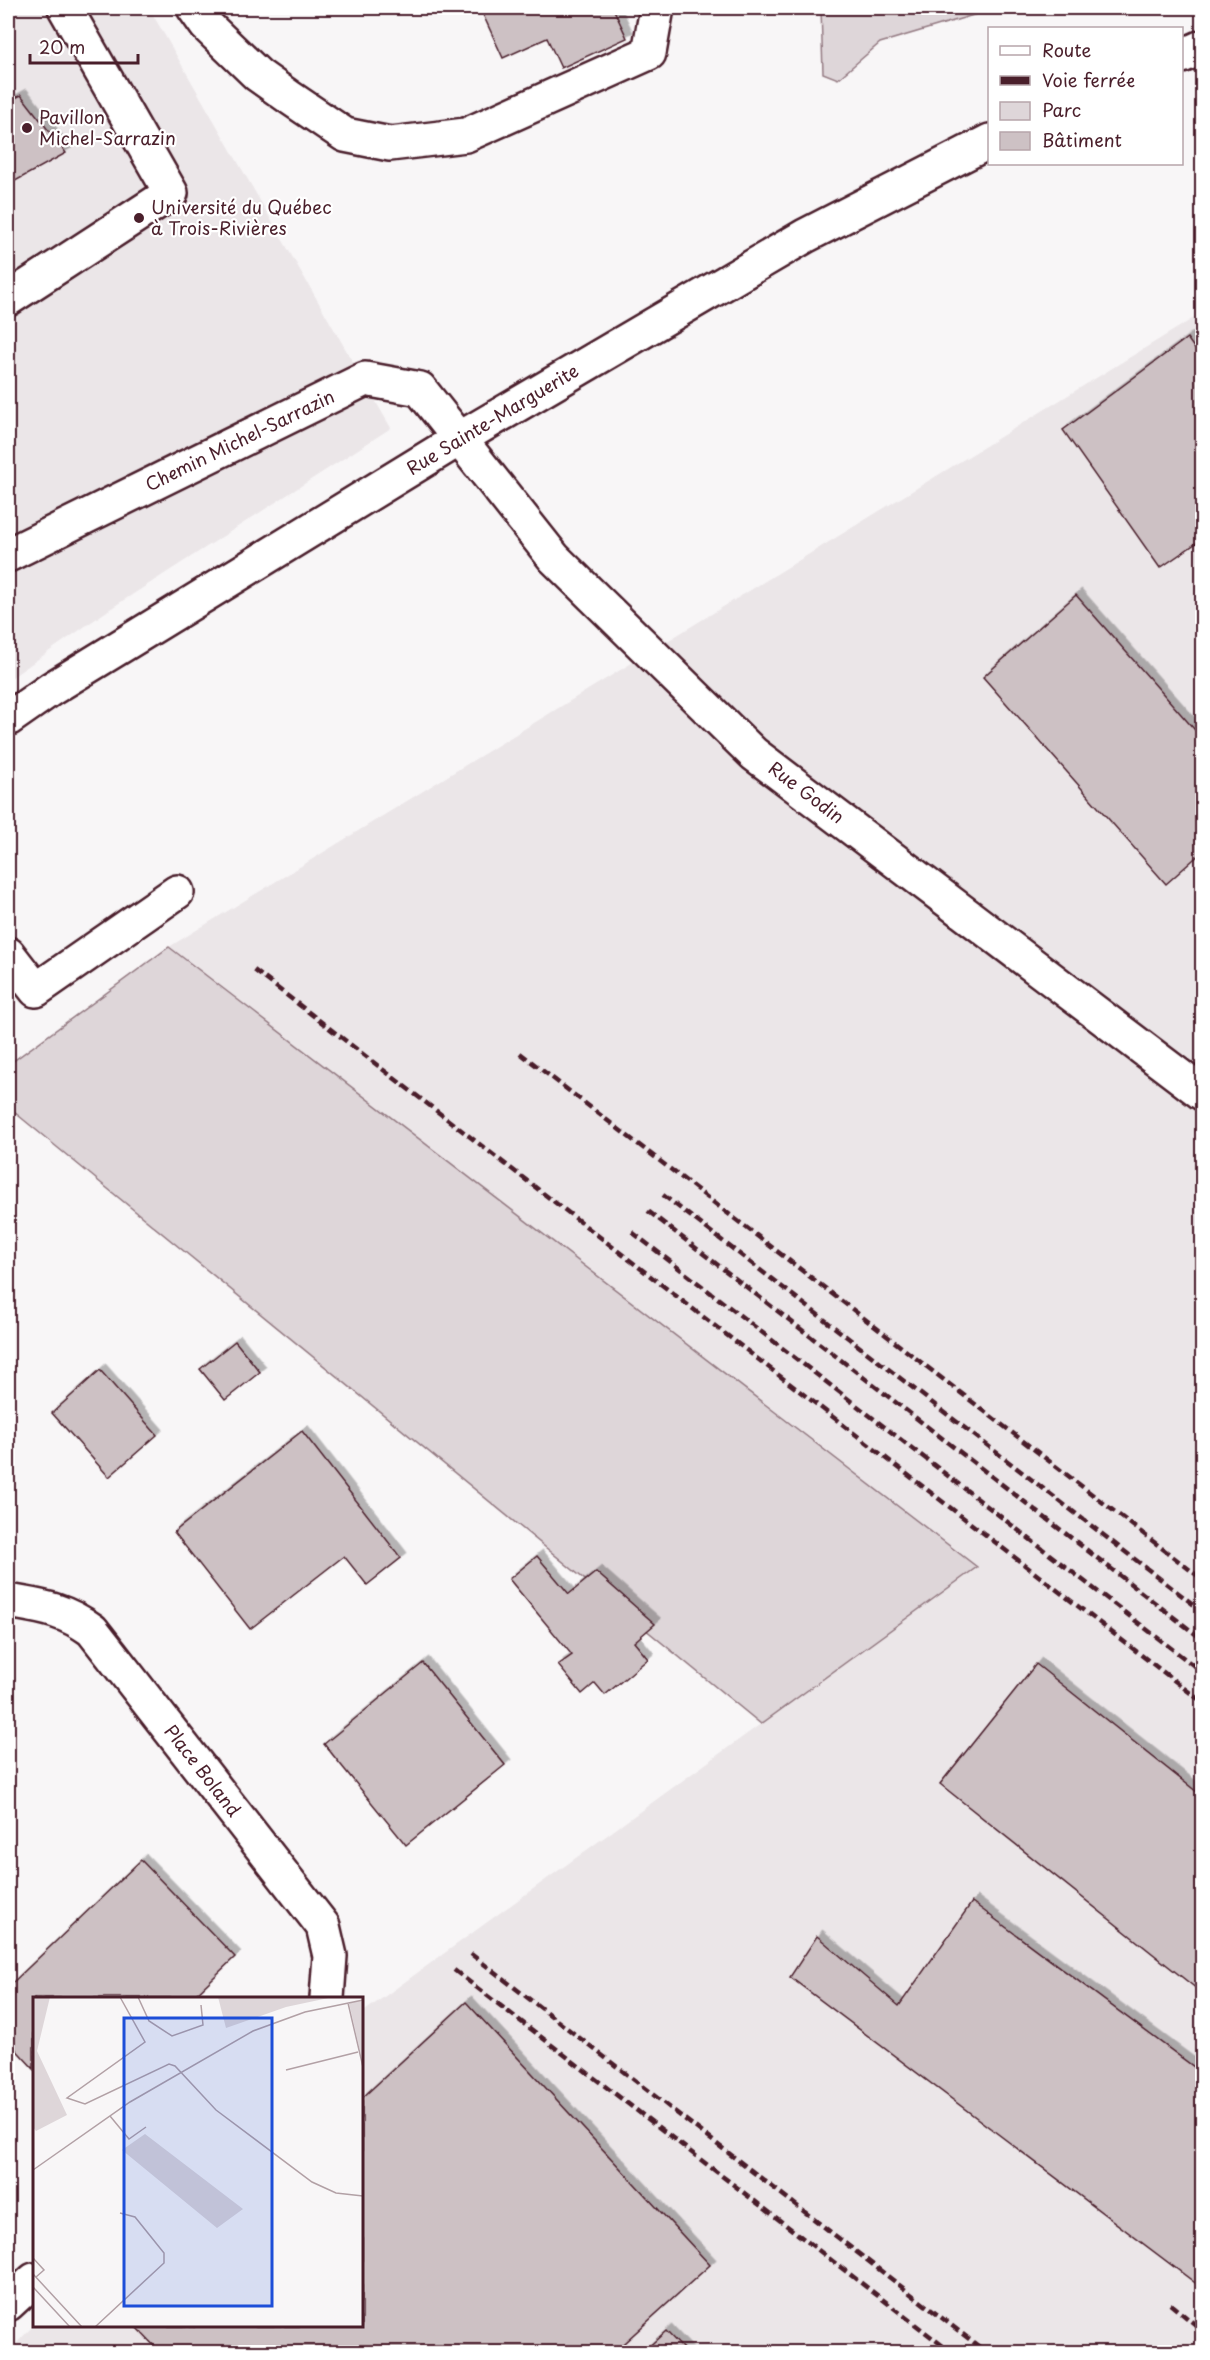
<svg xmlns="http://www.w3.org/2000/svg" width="1210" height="2360" viewBox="0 0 1210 2360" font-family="'Playpen Sans',sans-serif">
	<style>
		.built { fill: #ebe6e8 }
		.green { fill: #ded6d9; stroke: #947a82; stroke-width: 1.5 }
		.building { fill: #cdc1c4; stroke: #4a1f2b; stroke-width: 1.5; filter: url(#shadow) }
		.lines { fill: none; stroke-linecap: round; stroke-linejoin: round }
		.minor-casing { stroke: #4a1f2b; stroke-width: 38 }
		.minor { stroke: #fff; stroke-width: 33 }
		.rail { stroke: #4a1f2b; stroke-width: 4.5; stroke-dasharray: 9 4.5; stroke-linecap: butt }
		.poi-dot { fill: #4a1f2b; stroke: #fff; stroke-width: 2 }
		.labels { text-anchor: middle; stroke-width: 4.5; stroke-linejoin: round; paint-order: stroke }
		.poi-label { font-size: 18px; fill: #4a1f2b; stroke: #fff; text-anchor: start }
		.street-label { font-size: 18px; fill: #4a1f2b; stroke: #fff }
		.inset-road { fill: none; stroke: #b2a0a5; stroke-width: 1.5 }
		.view { fill: #1d4ed8; fill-opacity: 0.15; stroke: #1d4ed8; stroke-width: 3 }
		.inset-edge { fill: none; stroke: #4a1f2b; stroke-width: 3 }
	</style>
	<defs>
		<filter id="shadow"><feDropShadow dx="5.5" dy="-5.5" stdDeviation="0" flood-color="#0004"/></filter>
	</defs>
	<rect width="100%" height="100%" fill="#f8f6f7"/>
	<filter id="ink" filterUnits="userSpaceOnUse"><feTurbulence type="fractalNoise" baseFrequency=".0167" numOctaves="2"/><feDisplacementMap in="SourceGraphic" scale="12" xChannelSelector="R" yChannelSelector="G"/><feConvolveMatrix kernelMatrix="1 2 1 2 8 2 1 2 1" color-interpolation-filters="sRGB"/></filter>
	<g filter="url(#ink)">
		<g class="built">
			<polygon points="8,8 149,8 391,428 110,609 8,680"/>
			<polygon points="1202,313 1202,2352 8,2352 34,2325 362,2326 362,2013 977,1567 169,947"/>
		</g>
		<g class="green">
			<polygon points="821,8 997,8 880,43 838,79 823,73"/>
			<polygon points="169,947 977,1567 761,1724 8,1107 8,1065"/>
		</g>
		<g class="building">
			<polygon points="480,8 613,8 627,38 561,68 547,38 503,58"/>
			<polygon points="21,95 66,153 8,185 8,102"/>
			<polygon points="1187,338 1202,359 1202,539 1160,568 1063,430"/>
			<polygon points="1076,595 1202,738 1202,852 1166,884 983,677"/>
			<polygon points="235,1341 260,1372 225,1400 200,1369"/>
			<polygon points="100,1370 157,1435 109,1477 52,1413"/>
			<polygon points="302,1431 401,1558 367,1585 344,1556 250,1629 174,1532"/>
			<polygon points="537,1556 569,1594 596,1572 655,1624 634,1642 648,1659 605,1695 595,1683 582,1694 558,1665 572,1655 509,1579"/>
			<polygon points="423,1663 505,1765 406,1845 324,1744"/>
			<polygon points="1036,1664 1202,1796 1202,1993 940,1784"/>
			<polygon points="141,1860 235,1957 192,1998 34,1998 34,2069 8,2041 8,1987"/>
			<polygon points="972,1902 1202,2073 1202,2288 790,1977 817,1936 899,2006"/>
			<polygon points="466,2002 710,2265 614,2352 160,2352 135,2326 362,2326 362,2098"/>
			<polygon points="666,2331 686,2352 643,2352"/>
		</g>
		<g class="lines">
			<g class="minor-casing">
				<g id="minor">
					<polyline points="194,8 206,25 258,75 289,97 345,135 390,144 466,135 649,53 657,8"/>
					<polyline points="1182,56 1202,47"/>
					<polyline points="8,299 171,193 65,8"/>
					<polyline points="8,555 365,379 420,389 554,558 754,754 1202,1093"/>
					<polyline points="8,719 51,689 459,439 805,236 990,141"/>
					<polyline points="8,954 36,990 177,892"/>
					<path d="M8,1601C42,1607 63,1609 92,1630L323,1926L330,1956L327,1998"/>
					<polyline points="8,2304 34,2280"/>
				</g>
			</g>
			<use href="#minor" class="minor"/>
			<g class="rail">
				<polyline points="254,970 1202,1702"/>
				<polyline points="520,1053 1202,1579"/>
				<polyline points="663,1195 1202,1611"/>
				<polyline points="648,1211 1202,1639"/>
				<polyline points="632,1232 1202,1672"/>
				<polyline points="471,1954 986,2352"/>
				<polyline points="454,1970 951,2352"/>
				<polyline points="1170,2304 1202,2330"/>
			</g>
		</g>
	</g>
	<g class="poi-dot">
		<circle cx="27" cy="128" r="6"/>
		<circle cx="139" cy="218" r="6"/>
	</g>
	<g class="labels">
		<g class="poi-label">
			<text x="39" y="124">Pavillon<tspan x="39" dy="21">Michel-Sarrazin</tspan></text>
			<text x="151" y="214">Université du Québec<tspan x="151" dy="21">à Trois-Rivières</tspan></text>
		</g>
		<g class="street-label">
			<text transform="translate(493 420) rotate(-31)" y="6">Rue Sainte-Marguerite</text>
			<text transform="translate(240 441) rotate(-26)" y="6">Chemin Michel-Sarrazin</text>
			<text transform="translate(806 793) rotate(37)" y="6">Rue Godin</text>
			<text transform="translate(202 1771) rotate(52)" y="6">Place Boland</text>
		</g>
	</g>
	<g transform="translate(33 1997)">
		<rect width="330" height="330" fill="#f8f6f7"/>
		<path d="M0,0H17L4,54L34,118L3,134L0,130ZM185,0H300L253,10L193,31ZM330,3V67L316,6ZM112,137L210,212L184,231L89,153Z" fill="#ded6d9"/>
		<path class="inset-road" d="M87,0L112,45L34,101L52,107L136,67L142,69L183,113L279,185L303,196L330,199M105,0L116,24L139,39L170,28L168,8M315,6L330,70M253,73L325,55M77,119L96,142L113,130M0,173L97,105L220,34L272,15L330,3M0,261L11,273L3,280M0,277L49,330M0,290L37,330M62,330L131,266V256L102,220L87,216"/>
		<path class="view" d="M91,21H239V309H91Z"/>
		<rect width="330" height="330" class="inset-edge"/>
	</g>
	<rect width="1210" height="2360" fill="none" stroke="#fff" stroke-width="30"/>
	<rect x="15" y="15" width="1180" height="2330" fill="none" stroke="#4a1f2b" stroke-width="2" filter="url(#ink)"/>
	<rect x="988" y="27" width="195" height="138" fill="#ffffff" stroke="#b7a5aa" stroke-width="1.5"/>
	<rect x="1000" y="46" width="30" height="9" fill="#ffffff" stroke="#b7a5aa" stroke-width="1.5"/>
	<text x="1042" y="57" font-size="18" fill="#4a1f2b">Route</text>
	<rect x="1000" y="76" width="30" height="9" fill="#4a1f2b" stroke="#b7a5aa" stroke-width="1.5"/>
	<text x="1042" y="87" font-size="18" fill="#4a1f2b">Voie ferrée</text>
	<rect x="1000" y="102" width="30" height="18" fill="#ded6d9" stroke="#b7a5aa" stroke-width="1.5"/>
	<text x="1042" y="117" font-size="18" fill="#4a1f2b">Parc</text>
	<rect x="1000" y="132" width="30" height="18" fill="#cdc1c4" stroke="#b7a5aa" stroke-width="1.5"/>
	<text x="1042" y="147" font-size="18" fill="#4a1f2b">Bâtiment</text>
	<path d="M30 54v9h108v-9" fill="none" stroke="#4a1f2b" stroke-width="3"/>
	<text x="39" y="54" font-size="18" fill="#4a1f2b" stroke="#ffffff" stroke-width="4.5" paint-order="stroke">20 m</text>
</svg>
